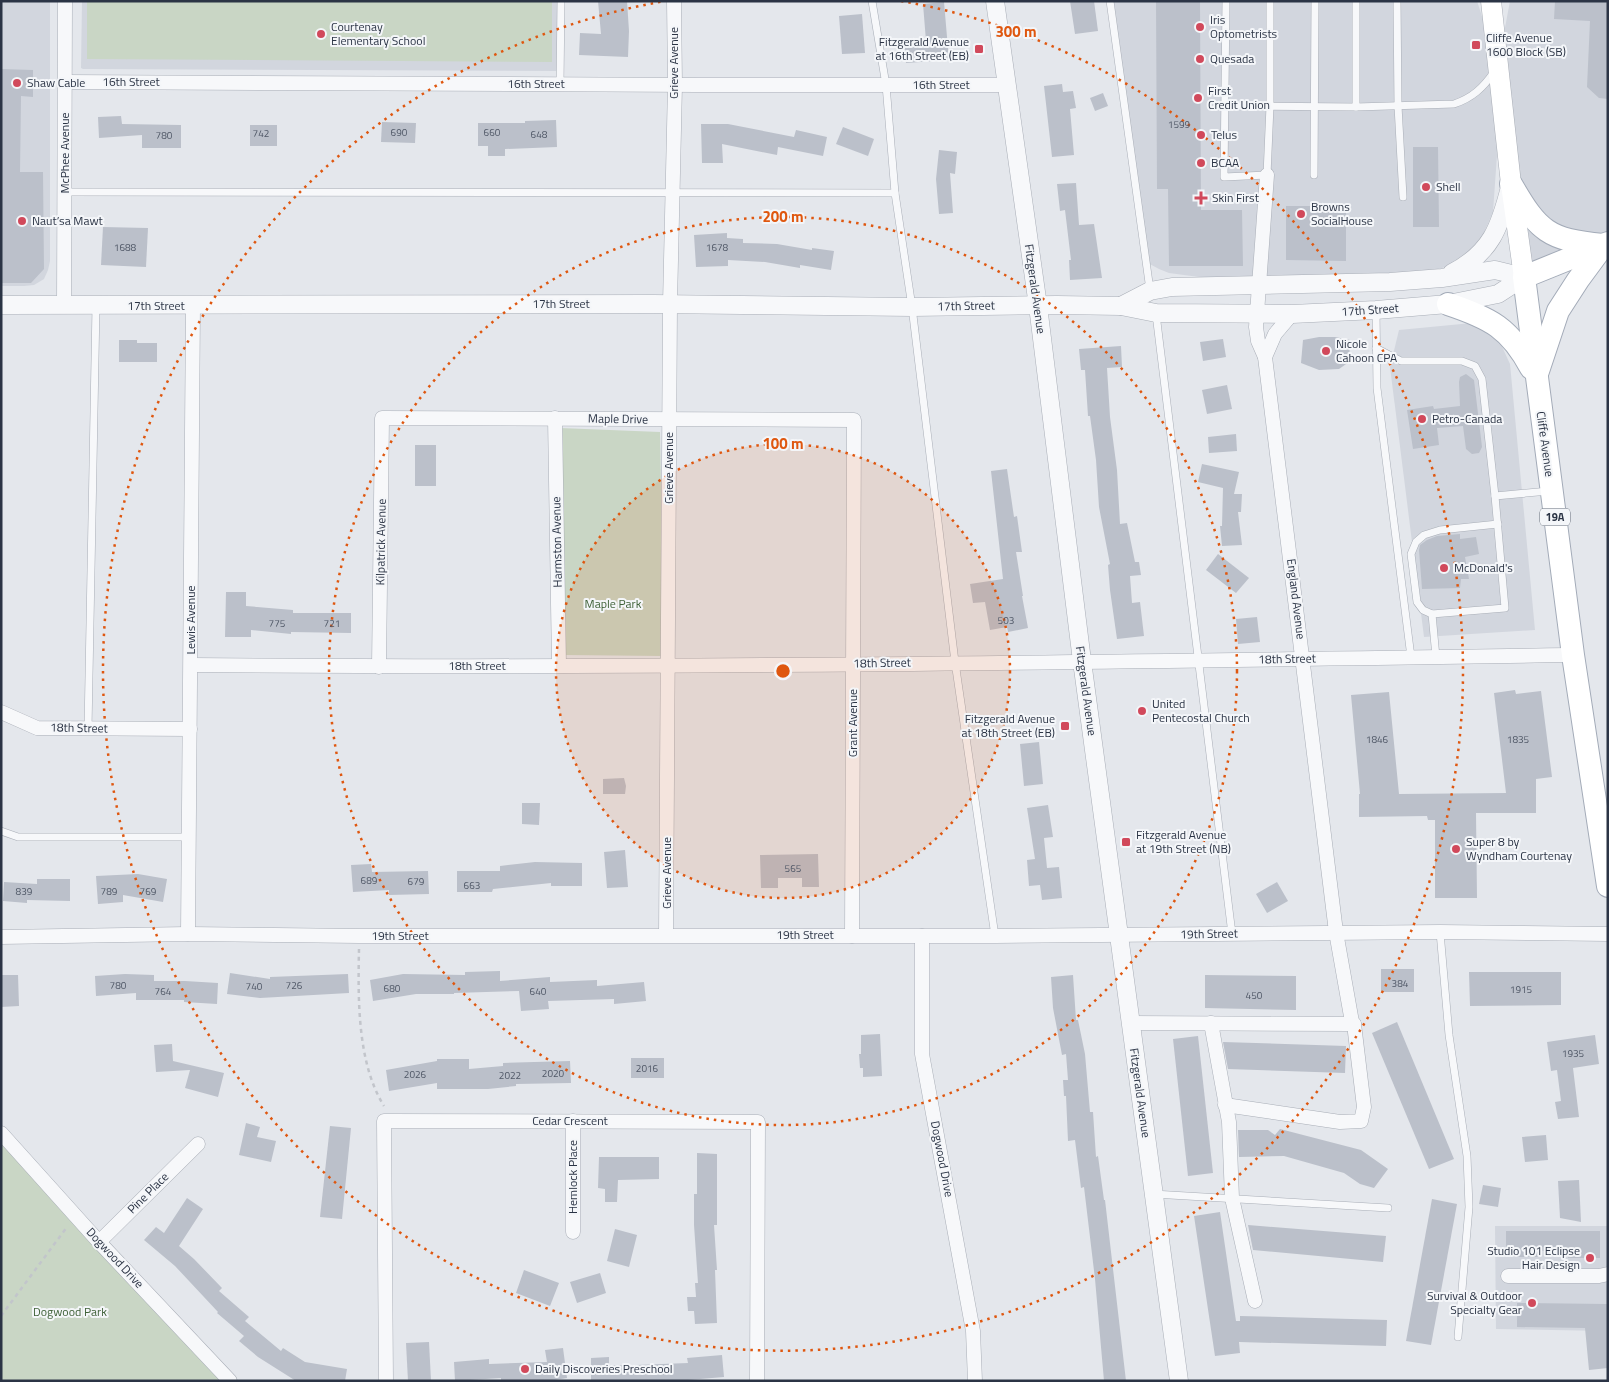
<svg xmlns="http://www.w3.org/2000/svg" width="1609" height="1382" viewBox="0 0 1609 1382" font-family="'Titillium Web',sans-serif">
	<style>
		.built { fill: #d2d6de }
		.green { fill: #c9d6c5 }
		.building { fill: #bbc0ca }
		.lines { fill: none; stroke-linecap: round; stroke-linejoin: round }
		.service-casing { stroke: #a9aeb7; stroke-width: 8 }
		.minor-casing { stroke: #a9aeb7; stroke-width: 15 }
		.tertiary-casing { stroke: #a9aeb7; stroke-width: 19 }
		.secondary-casing { stroke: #a9aeb7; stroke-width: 21 }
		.primary-casing { stroke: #a3abb8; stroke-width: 24 }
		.path { stroke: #c2c5cb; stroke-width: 2.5; stroke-dasharray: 4 4; stroke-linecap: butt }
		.service { stroke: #f7f8fa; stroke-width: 7 }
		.minor { stroke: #f7f8fa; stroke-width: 14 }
		.tertiary { stroke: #f7f8fa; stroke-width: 18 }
		.secondary { stroke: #fff; stroke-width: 20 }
		.primary { stroke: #fff; stroke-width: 22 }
		.ring { fill: none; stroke: #df570f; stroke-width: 2.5; stroke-dasharray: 2.5 5 }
		.poi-dot { fill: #d1495b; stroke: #f4f6f9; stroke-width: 2 }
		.labels { text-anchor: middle; stroke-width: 4; stroke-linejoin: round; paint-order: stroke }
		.number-label { font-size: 10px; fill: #4f5766 }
		.shield { fill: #f4f6f9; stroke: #676e7b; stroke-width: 1 }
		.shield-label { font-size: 11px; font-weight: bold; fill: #2b3445 }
		.poi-label { font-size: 12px; fill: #2b3445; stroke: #f4f6f9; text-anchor: start }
		.street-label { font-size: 12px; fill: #2b3445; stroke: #f4f6f9 }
		.park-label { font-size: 12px; fill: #3f6138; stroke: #f4f6f9 }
		.centre { fill: #df570f; stroke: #f4f6f9; stroke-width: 2.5 }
		.ring-label { font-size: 15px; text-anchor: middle; font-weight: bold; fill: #df570f; stroke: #f4f6f9; stroke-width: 4; stroke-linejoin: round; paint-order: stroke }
	</style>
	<rect width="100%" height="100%" fill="#e4e7ec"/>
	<g class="built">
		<polygon points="1,1 50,1 50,261 48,270 44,279 34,285 24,286 1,286"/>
		<polygon points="82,1 561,1 560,71 83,69 81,68"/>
		<polygon points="1110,1 1477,1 1498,65 1510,1 1608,1 1608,243 1524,277 1501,98 1493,212 1477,249 1453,265 1390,282 1259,285 1169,273 1159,269 1146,262"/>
		<polygon points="1472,323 1499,340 1510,364 1535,630 1424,637 1390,367 1399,330"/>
		<polygon points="1495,1226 1608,1226 1608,1331 1496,1329"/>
	</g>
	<g class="green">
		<polygon points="87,1 552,1 552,62 87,59"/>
		<polygon points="560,428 660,432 664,656 563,655"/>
		<polygon points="1,1133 230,1381 1,1381"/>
	</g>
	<g class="building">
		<polygon points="598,1 627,1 629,31 628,57 579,55 580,33 601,34"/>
		<polygon points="1070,1 1094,1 1098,31 1075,34"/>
		<polygon points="1156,1 1200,1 1201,210 1242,210 1243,266 1169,266 1168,189 1157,189"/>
		<polygon points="1555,1 1608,1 1608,99 1599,98 1587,87 1590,21 1554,19"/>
		<polygon points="944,2 949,60 906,63 904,43 926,41 923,4"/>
		<polygon points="862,14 865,53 842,54 839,16"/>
		<polygon points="1,69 33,70 33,97 21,96 20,172 43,172 44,269 31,283 1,283"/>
		<polygon points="1062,84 1063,92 1073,91 1076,108 1070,109 1074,155 1052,157 1044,86"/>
		<polygon points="1103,93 1108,106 1095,111 1090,98"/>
		<polygon points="121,116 122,124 181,125 181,148 142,148 142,135 99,138 98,117"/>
		<polygon points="556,120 557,147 505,149 505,156 488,156 488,146 478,146 478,123 525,123 525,121"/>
		<polygon points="382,122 416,123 415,143 381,142"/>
		<polygon points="701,124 728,124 794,137 796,130 827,137 823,156 778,147 777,155 722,144 723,163 702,163"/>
		<rect x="250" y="125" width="27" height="21"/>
		<polygon points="843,127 874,139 868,156 836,144"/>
		<polygon points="1413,147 1438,147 1439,227 1413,227"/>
		<polygon points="939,150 957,152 955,174 950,173 953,213 939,214 936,179"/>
		<polygon points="1076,183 1079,225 1094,224 1102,278 1070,280 1069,260 1071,260 1065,210 1060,211 1057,184"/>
		<polygon points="1286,206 1346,206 1346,261 1286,260"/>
		<polygon points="103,227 148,228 146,267 101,265"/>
		<polygon points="727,233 727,238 743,239 743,243 777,244 812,250 812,248 834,251 831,270 800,265 800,268 765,262 728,260 728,266 696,267 694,235"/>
		<polygon points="1319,337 1335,337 1350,340 1349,362 1339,369 1319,370 1301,363 1303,340"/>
		<polygon points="1223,339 1226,357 1203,361 1200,342"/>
		<polygon points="119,340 137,340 137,343 157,343 157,362 119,362"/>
		<polygon points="1121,346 1122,367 1107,368 1110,417 1117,470 1120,524 1127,523 1135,562 1139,562 1141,575 1130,576 1132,603 1140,602 1144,636 1117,639 1110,590 1108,565 1110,564 1099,507 1096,460 1090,416 1088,416 1085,370 1081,370 1079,349"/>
		<polygon points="1466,374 1474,380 1482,447 1479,453 1472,454 1466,449 1463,426 1437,428 1439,445 1413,449 1407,410 1433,406 1434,409 1460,406 1459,382 1460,377"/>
		<polygon points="1227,385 1232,409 1207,414 1202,390"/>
		<polygon points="1236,434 1237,451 1209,453 1208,437"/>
		<rect x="415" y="445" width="21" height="41"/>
		<polygon points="1202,464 1239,472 1234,494 1242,494 1241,512 1238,512 1242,545 1222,546 1220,526 1222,526 1223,488 1198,482"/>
		<polygon points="1007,469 1014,517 1017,516 1022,552 1016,552 1023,596 1022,596 1028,628 1008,632 1007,627 990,630 985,602 973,603 970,584 1003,579 991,471"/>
		<polygon points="1460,534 1460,539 1476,537 1479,554 1465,557 1469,579 1461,579 1460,588 1422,589 1419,550 1420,545 1427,540 1437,536"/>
		<polygon points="1218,554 1249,578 1236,593 1206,570"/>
		<polygon points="226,592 246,592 246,606 293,610 293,613 351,613 351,633 291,632 291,634 251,630 251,637 225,637"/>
		<polygon points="1257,617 1260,642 1238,644 1236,619"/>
		<polygon points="1515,690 1516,694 1541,691 1552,777 1536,779 1536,813 1476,813 1477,898 1435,898 1435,820 1428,820 1427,816 1359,817 1359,794 1360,794 1351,695 1389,692 1399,794 1506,793 1494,693"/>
		<polygon points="1039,742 1043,784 1024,786 1020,744"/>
		<polygon points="624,778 626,786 625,794 603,794 603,779"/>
		<polygon points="522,803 540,803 539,825 522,824"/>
		<polygon points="1048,805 1053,837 1044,838 1047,868 1059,867 1062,898 1042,900 1040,885 1029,886 1027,860 1035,859 1027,808"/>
		<polygon points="625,850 628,887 607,888 604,852"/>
		<polygon points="818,854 819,887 802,887 802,878 778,878 778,888 761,888 760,855"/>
		<polygon points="535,862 582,863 582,886 551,886 551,883 493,889 492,892 457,892 457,871 500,871 500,866"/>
		<polygon points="371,864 372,872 428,871 429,894 389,895 389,890 353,892 351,865"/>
		<polygon points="138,874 167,879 163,902 123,895 123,902 98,904 96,876"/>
		<polygon points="37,879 70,879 70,901 27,900 27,903 3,901 4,882 37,884"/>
		<polygon points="1277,882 1288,901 1267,913 1256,894"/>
		<rect x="1381" y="969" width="33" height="23"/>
		<polygon points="500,971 500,981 550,977 550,982 597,980 597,986 644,982 646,1001 614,1004 614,999 548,1001 549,1009 521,1011 519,991 454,993 454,994 416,994 373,1001 370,980 403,974 465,975 465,972"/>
		<polygon points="1469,972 1561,972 1561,1005 1470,1006"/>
		<polygon points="230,973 270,979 270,977 348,974 349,993 260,998 227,994"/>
		<polygon points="125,974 154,975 154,981 185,981 218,983 217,1004 184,1002 184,1000 136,1000 136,993 96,996 95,976"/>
		<polygon points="1,975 18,975 19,1006 1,1007"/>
		<polygon points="1073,975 1076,1020 1078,1020 1085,1054 1090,1112 1093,1112 1096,1157 1098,1156 1104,1200 1105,1200 1126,1381 1104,1381 1095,1279 1084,1187 1081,1188 1075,1140 1068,1141 1066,1096 1064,1096 1063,1080 1068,1080 1066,1054 1062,1055 1053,1008 1051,977"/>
		<polygon points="1205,975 1296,976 1296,1010 1205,1008"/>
		<polygon points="1397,1022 1454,1159 1429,1169 1372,1033"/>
		<polygon points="880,1034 882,1076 863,1077 863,1068 860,1068 859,1054 861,1054 861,1035"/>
		<polygon points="1595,1035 1599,1064 1573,1068 1579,1117 1558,1119 1555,1102 1561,1101 1557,1070 1551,1071 1547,1042"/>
		<polygon points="1198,1036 1213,1173 1188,1176 1173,1039"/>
		<polygon points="1223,1042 1346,1046 1345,1073 1228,1069"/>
		<polygon points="172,1044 173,1061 224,1073 218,1097 185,1088 190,1070 156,1072 154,1045"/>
		<rect x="631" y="1058" width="33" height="20"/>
		<polygon points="437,1059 469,1059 469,1069 503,1066 503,1063 570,1061 571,1083 516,1084 516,1086 488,1089 437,1089 437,1083 389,1091 386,1070 437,1061"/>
		<polygon points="246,1123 260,1127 257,1137 276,1141 271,1162 239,1155"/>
		<polygon points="330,1126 351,1128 342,1219 320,1217"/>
		<polygon points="1280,1129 1361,1150 1388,1169 1374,1188 1360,1184 1344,1173 1284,1156 1239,1157 1238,1130 1268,1130 1275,1135"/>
		<polygon points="1546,1135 1548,1160 1525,1162 1522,1137"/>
		<polygon points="697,1153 717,1154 717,1225 714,1225 717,1270 715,1270 717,1323 695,1324 694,1311 688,1311 687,1297 696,1297 695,1283 698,1283 694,1225 694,1194 697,1194"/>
		<polygon points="599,1157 659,1157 659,1179 618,1180 617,1202 605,1202 605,1189 598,1188"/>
		<polygon points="1579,1180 1581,1222 1560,1218 1558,1181"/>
		<polygon points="1483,1185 1501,1188 1498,1207 1479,1204"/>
		<polygon points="187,1198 203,1209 179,1246 194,1259 222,1288 219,1291 249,1317 245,1321 281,1351 283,1348 305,1362 347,1369 345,1381 296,1381 258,1357 239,1341 244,1336 217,1313 218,1312 175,1266 144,1240 156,1227 164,1233"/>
		<polygon points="1432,1199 1457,1204 1431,1345 1406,1341"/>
		<polygon points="1220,1212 1236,1321 1240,1321 1240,1316 1387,1320 1386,1346 1239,1342 1240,1353 1215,1356 1194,1216"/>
		<polygon points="1248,1225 1386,1236 1383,1262 1253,1250"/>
		<polygon points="615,1229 637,1235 629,1267 607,1261"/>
		<polygon points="1506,1231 1600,1231 1600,1258 1568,1258 1568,1250 1539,1251 1539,1257 1506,1257"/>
		<polygon points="524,1270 559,1283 550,1306 516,1293"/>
		<polygon points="600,1273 606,1293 577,1303 570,1282"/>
		<polygon points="1517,1303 1607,1304 1608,1368 1589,1370 1585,1328 1517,1327"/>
		<polygon points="429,1342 431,1381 408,1381 406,1343"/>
		<polygon points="563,1348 567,1378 549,1381 501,1381 501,1378 455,1381 454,1362 489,1359 489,1364 547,1362 545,1350"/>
		<polygon points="722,1355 724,1377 676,1381 591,1381 591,1358 609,1357 609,1365 636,1365 688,1363 687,1358"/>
	</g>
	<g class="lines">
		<g class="service-casing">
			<g id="service">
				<polyline points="872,1 886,85 895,193 912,307 955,662 995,936"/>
				<polyline points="1110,1 1150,290"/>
				<polyline points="1226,1 1224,177 1267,175 1270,106 1270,1"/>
				<polyline points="1356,1 1356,107"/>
				<polyline points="1397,1 1398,106 1403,197"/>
				<polyline points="560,84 561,1"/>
				<path d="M1225,106L1356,107L1454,104C1472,98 1483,88 1494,72"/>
				<polyline points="1314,175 1315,1"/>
				<polyline points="65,192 895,193"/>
				<polyline points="1376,310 1377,388 1411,657"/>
				<polyline points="1156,314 1232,934"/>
				<polyline points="1376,348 1401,361 1462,361 1475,366 1482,379 1495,496"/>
				<polyline points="1432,614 1423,610 1417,602 1411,554 1416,542 1424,535 1440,530 1498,524"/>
				<polyline points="1436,657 1432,614 1505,608 1495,496 1549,491"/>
				<polyline points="88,729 96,306"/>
				<polyline points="1,831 18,837 189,837"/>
				<polyline points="1440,932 1449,1035 1467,1156 1469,1207 1458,1337"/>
				<polyline points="1153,1194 1388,1208"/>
			</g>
		</g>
		<g class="minor-casing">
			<g id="minor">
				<polyline points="65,82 697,85 1006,85"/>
				<polyline points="64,306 65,1"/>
				<polyline points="1265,357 1275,334 1292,314"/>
				<polyline points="555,418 559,665"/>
				<path d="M191,665C652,669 1112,662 1573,655"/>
				<polyline points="379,667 382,418 854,420 852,936"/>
				<polyline points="1,712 37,728 190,729"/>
				<polyline points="188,934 193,306"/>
				<polyline points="666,935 670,304 675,85 674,1"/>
				<polyline points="922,936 922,1054 973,1331 975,1381"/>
				<polyline points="1,937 188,934 359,936 995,936 1440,932 1608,934"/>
				<polyline points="1130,1023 1354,1024"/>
				<polyline points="1211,1023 1229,1122 1232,1198 1255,1301"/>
				<polyline points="1225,1105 1340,1122 1361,1121 1364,1107 1354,1024 1352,1022 1336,932 1265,357 1258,341 1256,327 1267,175"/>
				<polyline points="1,1133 99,1242 230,1381"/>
				<polyline points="573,1232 573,1121"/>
				<polyline points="99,1242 198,1144"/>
				<polyline points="1508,1276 1599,1276 1608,1274"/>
				<polyline points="386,1381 384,1121 758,1122 757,1381"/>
			</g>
		</g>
		<g class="tertiary-casing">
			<g id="tertiary">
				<polyline points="995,1 1038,306 1082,661 1179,1381"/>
				<path d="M1452,273C1491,253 1500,227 1510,187"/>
				<polyline points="1,305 653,304 912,307 1057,305 1121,306 1156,313 1292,314 1376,310 1448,304 1498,294 1524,277"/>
				<polyline points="1121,306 1150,291 1172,287 1390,282 1442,278 1495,270 1524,277"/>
			</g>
		</g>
		<g class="secondary-casing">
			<polyline id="secondary" points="1491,1 1511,184 1524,277"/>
		</g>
		<g class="primary-casing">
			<g id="primary">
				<path d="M1511,184C1538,231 1548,240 1603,245"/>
				<polyline points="1608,243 1524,277 1573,655 1608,886"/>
				<path d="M1448,304C1490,318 1510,328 1531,368"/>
				<polyline points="1538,371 1558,311 1578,280 1603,246"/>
			</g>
		</g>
		<g class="path">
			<path d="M359,949C358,998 357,1063 384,1106"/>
			<polyline points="1,1316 67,1227"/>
		</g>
		<use href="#service" class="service"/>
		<use href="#minor" class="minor"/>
		<use href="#tertiary" class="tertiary"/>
		<use href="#secondary" class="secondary"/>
		<use href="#primary" class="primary"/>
	</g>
	<circle cx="783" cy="671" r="227" fill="#df570f" fill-opacity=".12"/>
	<g class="ring">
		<circle cx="783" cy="671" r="227"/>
		<circle cx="783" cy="671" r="454"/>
		<path d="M901 1A680 680 0 1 1 665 1"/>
	</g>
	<g class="poi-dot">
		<circle cx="1200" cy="27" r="5"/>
		<circle cx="321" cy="34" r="5"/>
		<rect x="1471" y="40" width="10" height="10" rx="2.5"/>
		<rect x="974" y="44" width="10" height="10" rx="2.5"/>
		<circle cx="1200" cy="59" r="5"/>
		<circle cx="17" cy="83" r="5"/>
		<circle cx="1198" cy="98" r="5"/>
		<circle cx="1201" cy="135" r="5"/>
		<circle cx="1201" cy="163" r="5"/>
		<circle cx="1426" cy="187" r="5"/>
		<path d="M1198.5 190.5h5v5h5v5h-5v5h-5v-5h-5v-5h5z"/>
		<circle cx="1301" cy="214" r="5"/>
		<circle cx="22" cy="221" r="5"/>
		<circle cx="1326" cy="351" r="5"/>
		<circle cx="1422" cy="419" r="5"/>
		<circle cx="1444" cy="568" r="5"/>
		<circle cx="1142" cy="711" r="5"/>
		<rect x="1060" y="721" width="10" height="10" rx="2.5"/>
		<rect x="1121" y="837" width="10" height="10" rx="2.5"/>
		<circle cx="1456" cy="849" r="5"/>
		<circle cx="1590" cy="1258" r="5"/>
		<circle cx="1532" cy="1303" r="5"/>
		<circle cx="525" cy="1369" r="5"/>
	</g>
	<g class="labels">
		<g class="number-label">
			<text x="1179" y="128">1599</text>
			<text x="399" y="136">690</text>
			<text x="492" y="136">660</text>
			<text x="261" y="137">742</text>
			<text x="539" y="138">648</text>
			<text x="164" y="139">780</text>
			<text x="125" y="251">1688</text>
			<text x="717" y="251">1678</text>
			<text x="1006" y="624">503</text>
			<text x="277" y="627">775</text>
			<text x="332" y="627">721</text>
			<text x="1377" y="743">1846</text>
			<text x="1518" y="743">1835</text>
			<text x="793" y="872">565</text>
			<text x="369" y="884">689</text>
			<text x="416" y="885">679</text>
			<text x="472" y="889">663</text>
			<text x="24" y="895">839</text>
			<text x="109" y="895">789</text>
			<text x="148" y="895">769</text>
			<text x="1400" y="987">384</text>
			<text x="118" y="989">780</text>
			<text x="294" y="989">726</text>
			<text x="254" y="990">740</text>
			<text x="392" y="992">680</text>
			<text x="1521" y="993">1915</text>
			<text x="163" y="995">764</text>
			<text x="538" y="995">640</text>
			<text x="1254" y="999">450</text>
			<text x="1573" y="1057">1935</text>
			<text x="647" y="1072">2016</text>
			<text x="553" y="1077">2020</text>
			<text x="415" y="1078">2026</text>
			<text x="510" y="1079">2022</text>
		</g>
		<rect class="shield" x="1540" y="508.5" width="30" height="17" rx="4"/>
		<g class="shield-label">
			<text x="1555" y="521">19A</text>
		</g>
		<g class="poi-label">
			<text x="1210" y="24">Iris<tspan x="1210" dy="14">Optometrists</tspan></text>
			<text x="331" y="31">Courtenay<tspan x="331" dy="14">Elementary School</tspan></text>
			<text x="1486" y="42">Cliffe Avenue<tspan x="1486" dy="14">1600 Block (SB)</tspan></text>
			<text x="969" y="46" text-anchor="end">Fitzgerald Avenue<tspan x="969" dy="14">at 16th Street (EB)</tspan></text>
			<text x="1210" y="63">Quesada</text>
			<text x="27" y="87">Shaw Cable</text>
			<text x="1208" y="95">First<tspan x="1208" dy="14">Credit Union</tspan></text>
			<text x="1211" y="139">Telus</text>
			<text x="1211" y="167">BCAA</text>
			<text x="1436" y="191">Shell</text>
			<text x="1212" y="202">Skin First</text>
			<text x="1311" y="211">Browns<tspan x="1311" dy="14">SocialHouse</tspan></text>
			<text x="32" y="225">Naut’sa Mawt</text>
			<text x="1336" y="348">Nicole<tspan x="1336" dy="14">Cahoon CPA</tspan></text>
			<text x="1432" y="423">Petro-Canada</text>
			<text x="1454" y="572">McDonald's</text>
			<text x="1152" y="708">United<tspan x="1152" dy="14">Pentecostal Church</tspan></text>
			<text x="1055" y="723" text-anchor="end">Fitzgerald Avenue<tspan x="1055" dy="14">at 18th Street (EB)</tspan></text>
			<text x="1136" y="839">Fitzgerald Avenue<tspan x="1136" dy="14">at 19th Street (NB)</tspan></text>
			<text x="1466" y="846">Super 8 by<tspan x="1466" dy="14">Wyndham Courtenay</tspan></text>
			<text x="1580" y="1255" text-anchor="end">Studio 101 Eclipse<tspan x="1580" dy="14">Hair Design</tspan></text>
			<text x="1522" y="1300" text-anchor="end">Survival &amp; Outdoor<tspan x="1522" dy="14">Specialty Gear</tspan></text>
			<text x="535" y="1373">Daily Discoveries Preschool</text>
		</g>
		<g class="street-label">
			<text transform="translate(674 63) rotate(-90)" y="4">Grieve Avenue</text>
			<text x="131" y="86">16th Street</text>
			<text x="536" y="88">16th Street</text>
			<text x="941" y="89">16th Street</text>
			<text transform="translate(65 153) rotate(-90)" y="4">McPhee Avenue</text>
			<text transform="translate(1035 289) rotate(82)" y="4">Fitzgerald Avenue</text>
			<text x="561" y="308">17th Street</text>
			<text x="156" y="310">17th Street</text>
			<text transform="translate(966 306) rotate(-1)" y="4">17th Street</text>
			<text transform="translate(1370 310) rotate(-4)" y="4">17th Street</text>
			<text transform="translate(618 419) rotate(1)" y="4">Maple Drive</text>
			<text transform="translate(1545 444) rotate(82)" y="4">Cliffe Avenue</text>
			<text transform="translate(669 468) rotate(-90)" y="4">Grieve Avenue</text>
			<text transform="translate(381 542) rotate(-89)" y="4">Kilpatrick Avenue</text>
			<text transform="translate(557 542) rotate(-91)" y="4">Harmston Avenue</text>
			<text transform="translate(1296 599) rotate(83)" y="4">England Avenue</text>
			<text transform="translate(191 620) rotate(-90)" y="4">Lewis Avenue</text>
			<text transform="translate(1287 659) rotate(-1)" y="4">18th Street</text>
			<text transform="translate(882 663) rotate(-1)" y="4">18th Street</text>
			<text x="477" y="670">18th Street</text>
			<text transform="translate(1086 691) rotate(82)" y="4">Fitzgerald Avenue</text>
			<text transform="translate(853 723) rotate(-90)" y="4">Grant Avenue</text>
			<text transform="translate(79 728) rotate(1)" y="4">18th Street</text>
			<text transform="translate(667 873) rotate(-90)" y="4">Grieve Avenue</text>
			<text transform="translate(1209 934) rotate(-1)" y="4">19th Street</text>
			<text x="805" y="939">19th Street</text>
			<text x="400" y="940">19th Street</text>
			<text transform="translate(1140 1093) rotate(82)" y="4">Fitzgerald Avenue</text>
			<text x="570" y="1125">Cedar Crescent</text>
			<text transform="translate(942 1159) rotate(79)" y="4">Dogwood Drive</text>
			<text transform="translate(573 1177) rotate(-90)" y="4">Hemlock Place</text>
			<text transform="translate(148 1193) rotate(-45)" y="4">Pine Place</text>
			<text transform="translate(115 1258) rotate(47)" y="4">Dogwood Drive</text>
		</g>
		<g class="park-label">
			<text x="613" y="608">Maple Park</text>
			<text x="70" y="1316">Dogwood Park</text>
		</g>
	</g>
	<circle cx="783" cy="671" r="8" class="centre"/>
	<g class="ring-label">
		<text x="1016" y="37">300 m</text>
		<text x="783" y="222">200 m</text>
		<text x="783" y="449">100 m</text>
	</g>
	<rect width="1609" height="1382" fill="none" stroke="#2b3445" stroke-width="5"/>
</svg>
